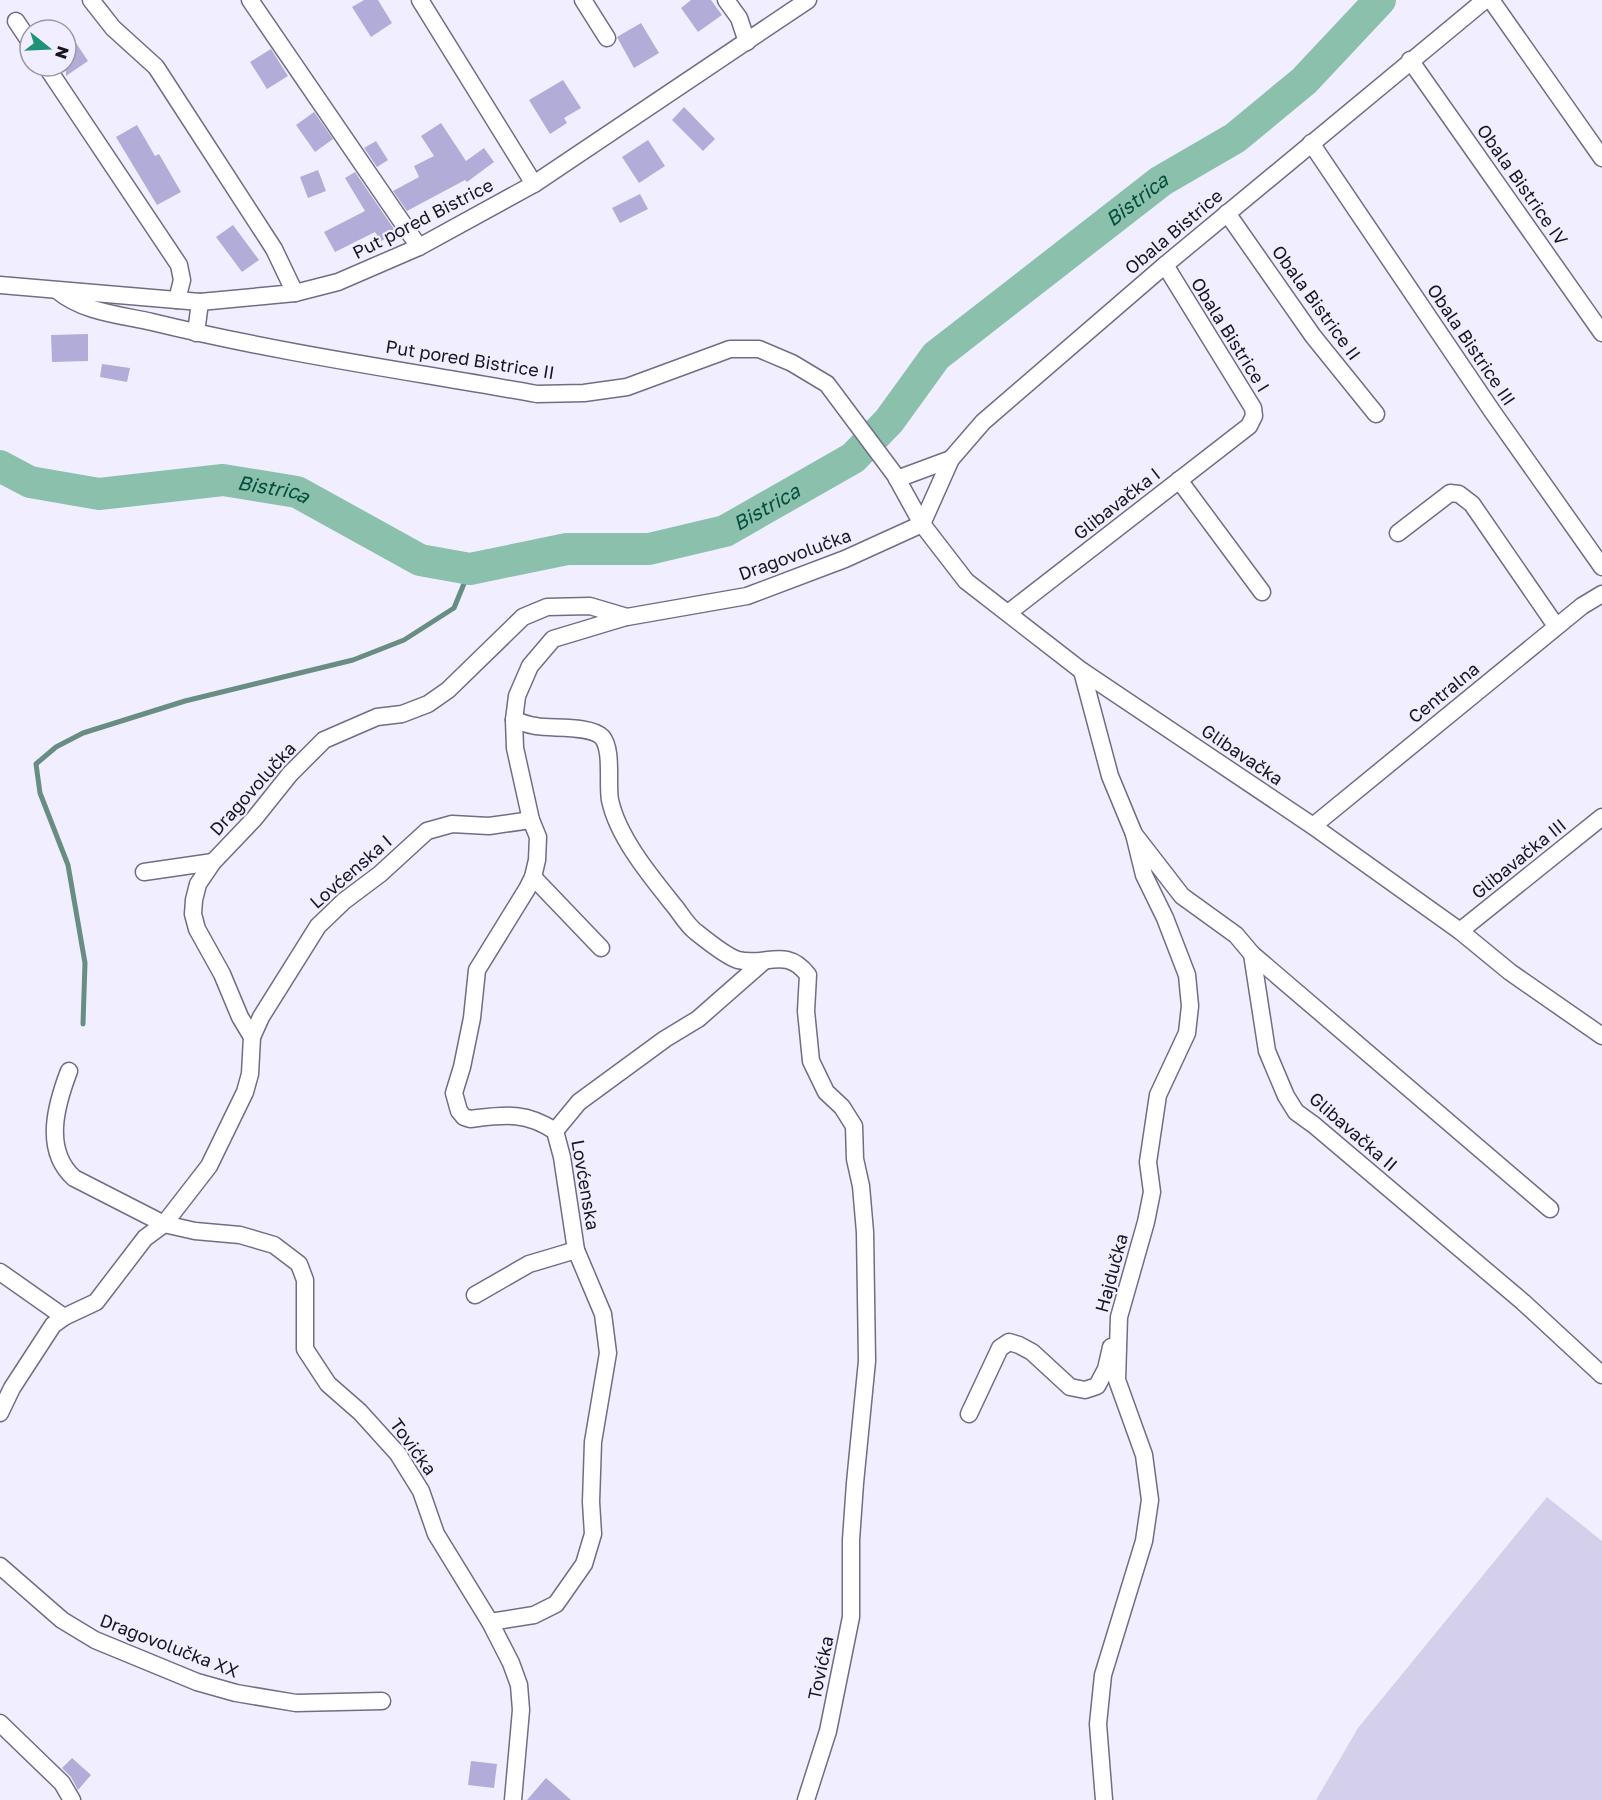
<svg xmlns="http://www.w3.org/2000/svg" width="1602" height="1800" viewBox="0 0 1602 1800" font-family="'Golos Text',sans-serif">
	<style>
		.green { fill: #d4d0ec }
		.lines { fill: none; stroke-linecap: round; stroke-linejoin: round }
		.stream { stroke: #688d82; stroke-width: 5 }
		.river { stroke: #8bc0ad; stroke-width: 32 }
		.building { fill: #b2acd8 }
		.minor-casing { stroke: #706d84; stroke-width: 19 }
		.minor { stroke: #fff; stroke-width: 16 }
		.labels { text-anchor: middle; stroke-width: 4.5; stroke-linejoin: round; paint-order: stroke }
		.street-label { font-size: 18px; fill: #18161f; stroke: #f1efff }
		.water-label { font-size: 20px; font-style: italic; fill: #034e3c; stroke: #f1efff }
	</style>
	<rect width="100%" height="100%" fill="#f1efff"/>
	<polygon class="green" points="1547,1497 1602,1541 1602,1800 1316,1800 1358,1728"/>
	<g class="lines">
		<polyline class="stream" points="83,1024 85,963 68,865 40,793 36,764 56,747 83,733 185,701 353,660 404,640 454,608 470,569"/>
		<path class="river" id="s1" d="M0,466L30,482L99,494L223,480L297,492L420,560L470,569L567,549H649L725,531L853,458L889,421L936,356L1161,181L1235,138L1304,81L1380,0"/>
	</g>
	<g class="building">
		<polygon points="364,0 378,0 392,23 371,37 352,7"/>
		<polygon points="691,0 711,0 722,15 698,32 681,8"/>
		<polygon points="641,23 659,53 634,68 617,37"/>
		<polygon points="66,28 88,61 66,76"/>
		<polygon points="271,49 288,76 267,89 250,62"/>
		<polygon points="563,80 581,108 564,118 567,123 550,134 529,100"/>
		<polygon points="684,107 715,139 703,151 672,120"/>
		<polygon points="314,112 333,139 315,152 296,125"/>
		<polygon points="441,123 466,161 484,148 494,162 467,182 465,180 407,211 393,191 419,177 414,166 434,156 421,136"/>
		<polygon points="137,125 155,156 159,154 181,192 157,205 116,137"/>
		<polygon points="648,140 665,166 639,183 622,157"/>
		<polygon points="376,141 388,160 377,167 364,148"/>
		<polygon points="318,170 326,191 308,198 300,177"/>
		<polygon points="355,172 396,232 381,241 375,232 335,252 324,232 365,211 345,178"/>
		<polygon points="640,194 648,209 620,223 612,208"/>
		<polygon points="233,225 259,260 242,272 216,237"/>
		<polygon points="88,334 88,361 52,362 51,335"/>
		<polygon points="102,364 130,368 127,382 100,377"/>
		<polygon points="72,1758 91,1775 78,1790 71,1777 62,1768"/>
		<polygon points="471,1761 497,1764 494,1788 468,1785"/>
		<polygon points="546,1778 571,1800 527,1800"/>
	</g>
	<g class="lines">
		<g class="minor-casing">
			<g id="minor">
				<polyline points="91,0 113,28 156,67 274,249 295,293"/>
				<polyline points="250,0 419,247"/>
				<polyline points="420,0 534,184"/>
				<polyline points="583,0 607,38"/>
				<polyline points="726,0 739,18 747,42"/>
				<polyline points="1491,0 1602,158"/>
				<polyline points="16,21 30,42"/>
				<polyline points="1410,60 1602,333"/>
				<polyline points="46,66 179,265 182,280 177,300"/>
				<polyline points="1311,143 1492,411 1602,567"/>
				<polyline points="1227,213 1313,336 1376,414"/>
				<polyline points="0,285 200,302 295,293 338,282 419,247 534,184 808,0"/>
				<path d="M58,291C83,312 121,315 152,322C279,353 408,371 537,394L584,393L627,387L730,349H759L792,363L827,384L895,475L922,524L966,581L1082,671L1313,826L1460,931L1510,972L1602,1036"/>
				<polyline points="196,333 200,302"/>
				<polyline points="897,479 951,459"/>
				<polyline points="1179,480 1262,592"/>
				<polyline points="922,524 951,459 983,422 1165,265 1485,0"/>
				<polyline points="1398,533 1450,493 1459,494 1472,504 1556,626"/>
				<polyline points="1008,613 1249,426 1254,416 1253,408 1165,265"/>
				<polyline points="1082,671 1110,776 1134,834 1182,896 1236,935 1252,954 1267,1051 1286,1096 1296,1112 1314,1125 1523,1302 1602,1375"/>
				<path d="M514,720C521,722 528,725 536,726C552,729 590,725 602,737C613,750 607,783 610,800C618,838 652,878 676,908C682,916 688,926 696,932C706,940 727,957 738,960C766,967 786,946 808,975L806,1011L811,1061L826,1092L842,1107L854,1126L855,1159L861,1186L865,1232L867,1361L855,1483L851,1540V1617L828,1731L806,1800"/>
				<polyline points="1313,826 1582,606 1602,594"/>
				<polyline points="144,872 213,862"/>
				<polyline points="533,877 601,948"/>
				<polyline points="1460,931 1602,817"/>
				<polyline points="1252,954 1550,1209"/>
				<polyline points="252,1037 261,1017 318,926 344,901 380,874 427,831 452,824 489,826 531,820"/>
				<path d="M69,1071C56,1105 43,1150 74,1178L164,1224L195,1231L240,1235L274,1245L299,1264L305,1280V1349L328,1384L360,1412L398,1454L421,1491L436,1534L490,1622L511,1663L519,1685L521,1710L513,1800"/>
				<polyline points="555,1131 579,1102 665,1039 698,1019 764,961"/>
				<polyline points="0,1272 64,1317"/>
				<polyline points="475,1295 529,1264 576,1250"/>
				<polyline points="0,1413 12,1388 53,1325 64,1317 96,1302 145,1238 164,1224 209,1166 245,1092 250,1074 252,1037 240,1017 222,974 197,929 193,914 194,900 198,884 213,862 254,819 290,774 324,740 377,717 402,714 428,704 448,690 523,617 547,607 590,606 627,617 747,596 845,559 922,524"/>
				<polyline points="969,1414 1000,1348 1009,1342 1019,1345 1032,1352 1070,1387 1085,1390 1097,1386 1106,1369 1111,1347"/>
				<polyline points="0,1566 62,1620 95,1640 197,1682 236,1693 296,1703 382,1701"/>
				<path d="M490,1622L534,1615L556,1604L584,1564L593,1534L591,1502L593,1442L608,1353L603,1314L576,1250L562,1157L555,1131C525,1111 504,1115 470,1119L464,1117L459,1111L454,1093L462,1067L472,1018L477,970L527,889L533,877L537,860L538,837L531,820L515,748L514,720L517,696L530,666L553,639L626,617"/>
				<polyline points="0,1723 62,1783 72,1800"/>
				<polyline points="1104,1800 1098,1724 1103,1675 1144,1541 1150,1500 1144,1455 1117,1380 1119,1317 1146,1222 1152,1192 1148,1162 1158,1095 1187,1033 1190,1006 1187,975 1165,918 1144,875 1134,834"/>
			</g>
		</g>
		<use href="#minor" class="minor"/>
	</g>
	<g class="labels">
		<g class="street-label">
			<text transform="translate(1522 185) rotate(55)" y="6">Obala Bistrice IV</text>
			<text transform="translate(423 219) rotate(-27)" y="6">Put pored Bistrice</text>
			<text transform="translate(1174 232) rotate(-40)" y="6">Obala Bistrice</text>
			<text transform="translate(1316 303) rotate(54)" y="6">Obala Bistrice II</text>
			<text transform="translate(1230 335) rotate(58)" y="6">Obala Bistrice I</text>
			<text transform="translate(1471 345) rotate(56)" y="6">Obala Bistrice III</text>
			<text transform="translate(470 360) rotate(9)" y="6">Put pored Bistrice II</text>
			<text transform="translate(1117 504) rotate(-38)" y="6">Glibavačka I</text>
			<text transform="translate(795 555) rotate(-20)" y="6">Dragovolučka</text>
			<text transform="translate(1444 693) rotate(-39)" y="6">Centralna</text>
			<text transform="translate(1242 755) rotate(34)" y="6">Glibavačka</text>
			<text transform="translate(253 789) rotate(-48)" y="6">Dragovolučka</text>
			<text transform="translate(1519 859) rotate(-39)" y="6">Glibavačka III</text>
			<text transform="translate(351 872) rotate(-41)" y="6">Lovćenska I</text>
			<text transform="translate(1353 1132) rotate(41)" y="6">Glibavačka II</text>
			<text transform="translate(585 1185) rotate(80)" y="6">Lovćenska</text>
			<text transform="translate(1112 1273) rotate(-75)" y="6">Hajdučka</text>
			<text transform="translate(413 1447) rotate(54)" y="6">Tovićka</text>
			<text transform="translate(169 1646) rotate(21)" y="6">Dragovolučka XX</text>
			<text transform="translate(821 1668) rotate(-78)" y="6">Tovićka</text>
		</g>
		<g class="water-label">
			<text dy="7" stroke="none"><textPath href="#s1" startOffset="1288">Bistrica</textPath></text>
			<text dy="7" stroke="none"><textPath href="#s1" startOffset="280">Bistrica</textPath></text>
			<text dy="7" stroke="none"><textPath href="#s1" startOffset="802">Bistrica</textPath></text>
		</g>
	</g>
	<g transform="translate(48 48) rotate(108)"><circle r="28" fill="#f1efff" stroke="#9a98a5" stroke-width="1.5"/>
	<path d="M0-4.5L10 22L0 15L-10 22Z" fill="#209275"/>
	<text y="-9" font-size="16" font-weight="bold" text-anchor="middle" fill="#18161f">N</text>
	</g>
</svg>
